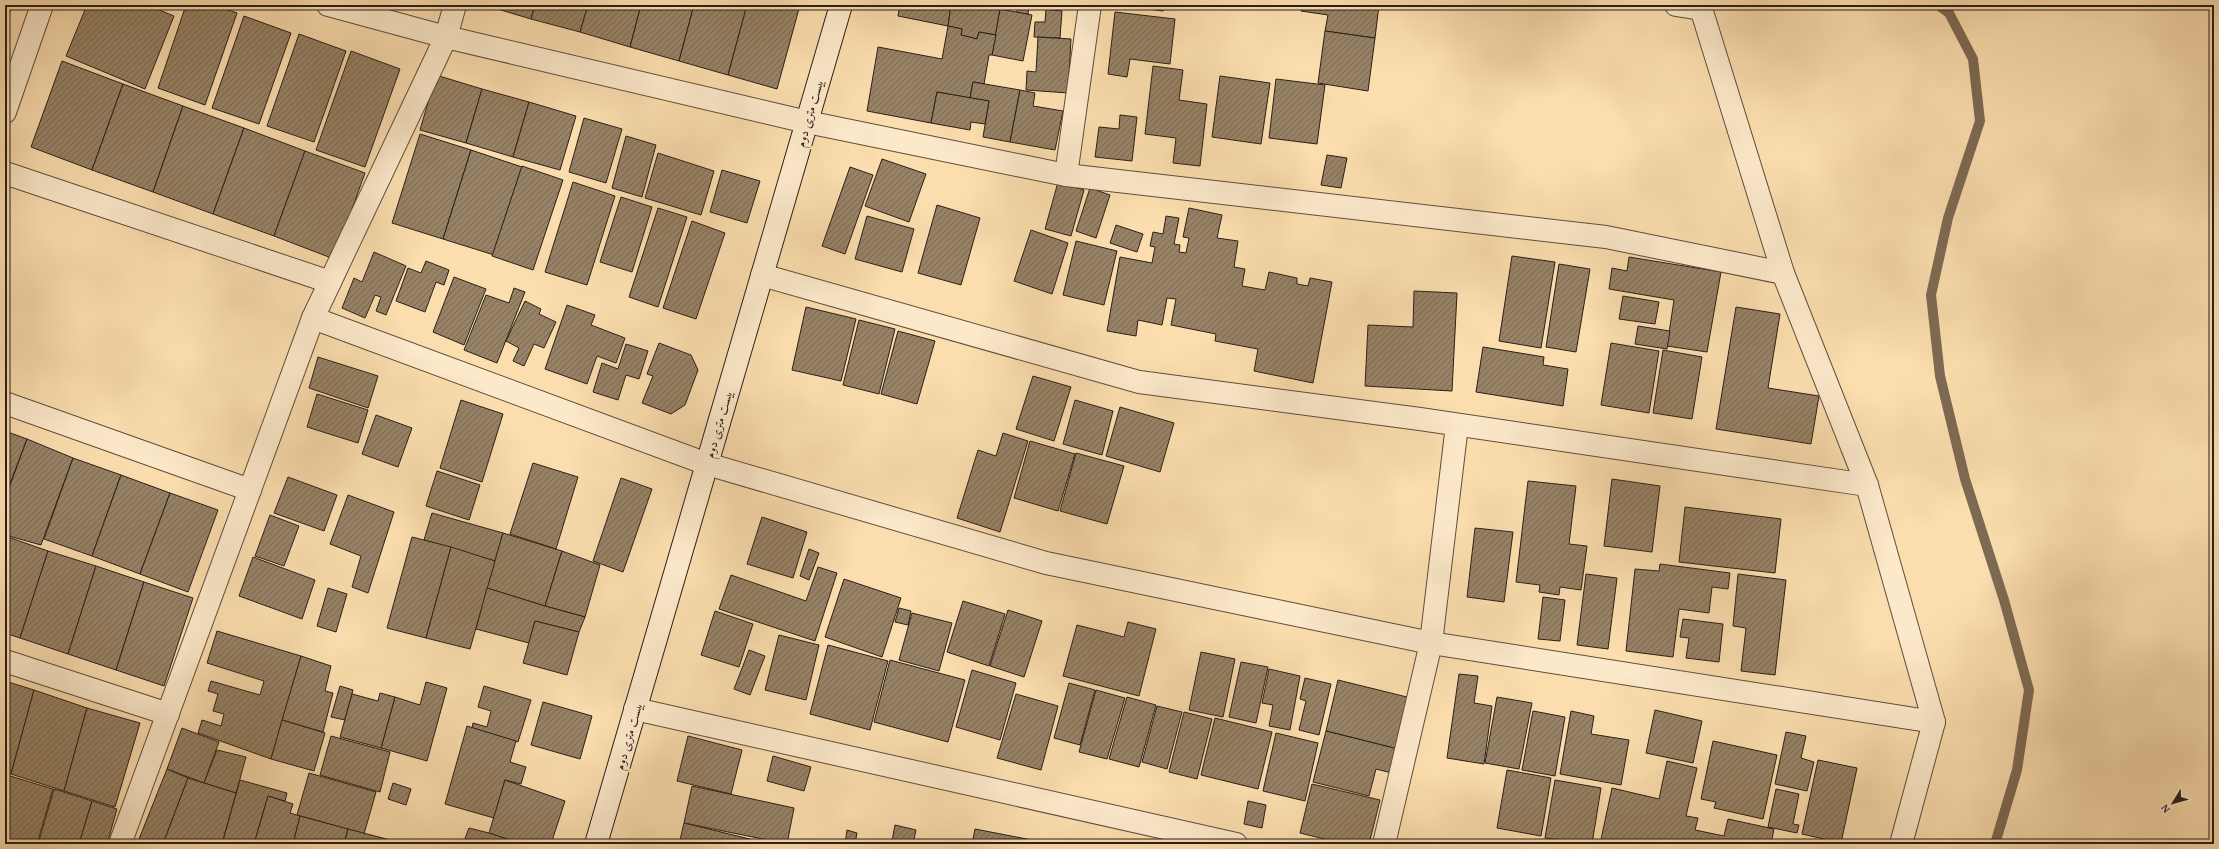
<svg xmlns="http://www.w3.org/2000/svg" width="2219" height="849" viewBox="0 0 2219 849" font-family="'Gentium Book Plus',Amiri,serif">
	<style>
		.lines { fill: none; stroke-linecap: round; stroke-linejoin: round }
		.stream { stroke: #7d6a54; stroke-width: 10 }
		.building { fill: url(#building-hatch); stroke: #2a1f19 }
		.street-casing { stroke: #5e4e3e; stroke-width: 24 }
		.secondary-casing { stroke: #2a1f19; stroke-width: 24 }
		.street { stroke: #fce9ca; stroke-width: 22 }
		.secondary { stroke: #fce9ca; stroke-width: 22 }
		.labels { text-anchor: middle; stroke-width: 3; stroke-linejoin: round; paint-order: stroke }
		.street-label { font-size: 13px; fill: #2a1f19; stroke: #fce9ca }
	</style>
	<defs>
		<pattern id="building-hatch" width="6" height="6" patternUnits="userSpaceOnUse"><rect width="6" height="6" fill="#978266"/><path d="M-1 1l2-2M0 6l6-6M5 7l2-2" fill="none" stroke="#7b6a53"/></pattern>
	</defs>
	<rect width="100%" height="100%" fill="#fbddae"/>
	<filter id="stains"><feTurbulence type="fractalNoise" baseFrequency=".005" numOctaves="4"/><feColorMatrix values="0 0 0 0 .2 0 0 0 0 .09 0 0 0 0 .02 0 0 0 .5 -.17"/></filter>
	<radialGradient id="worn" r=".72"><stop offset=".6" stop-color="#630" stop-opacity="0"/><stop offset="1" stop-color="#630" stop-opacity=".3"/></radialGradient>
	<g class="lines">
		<polyline class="stream" points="1938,5 1949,13 1973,59 1980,121 1948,218 1931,295 1940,376 1965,479 2004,600 2029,690 2017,770 1995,844"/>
	</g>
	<g class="building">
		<polygon points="5,5 12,5 5,26"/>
		<polygon points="87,5 147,5 174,16 145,89 66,56"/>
		<polygon points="186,5 214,5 237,13 205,105 158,88"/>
		<polygon points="484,5 535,5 531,19"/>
		<polygon points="535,5 588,5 580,32 531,19"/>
		<polygon points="588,5 641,5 630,47 580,32"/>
		<polygon points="641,5 694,5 679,61 630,47"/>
		<polygon points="694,5 747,5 728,75 679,61"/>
		<polygon points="747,5 800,5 777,89 728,75"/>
		<polygon points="900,5 951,5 948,26 898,16"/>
		<polygon points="951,5 980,8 980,5 1005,5 1004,10 1000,9 996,35 979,32 977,39 961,35 962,29 948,26"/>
		<polygon points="1005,5 1029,5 1028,14 1017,13 1017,9 1004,7"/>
		<polygon points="1142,5 1165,5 1163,11 1141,8"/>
		<polygon points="1302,5 1379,5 1375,38 1325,31 1328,15 1301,11"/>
		<polygon points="1000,9 1032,15 1023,61 992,55"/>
		<polygon points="1046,9 1062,11 1060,38 1034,37 1035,22 1045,22"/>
		<polygon points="1115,12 1175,19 1170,64 1130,59 1127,77 1108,74"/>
		<polygon points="244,16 291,33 259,124 212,108"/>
		<polygon points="948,26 962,29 961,35 977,39 979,32 996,35 992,55 989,55 984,84 973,82 970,98 937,92 931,123 867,111 878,47 942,59"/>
		<polygon points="1325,31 1375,38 1368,91 1318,83"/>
		<polygon points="299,34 346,51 314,142 267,126"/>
		<polygon points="1038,37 1071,39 1068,93 1026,90 1027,71 1036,72"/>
		<polygon points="351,51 400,69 365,167 316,150"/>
		<polygon points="62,61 123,84 92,170 31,147"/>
		<polygon points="1153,66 1183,70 1179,100 1207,104 1200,166 1173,163 1176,138 1145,134"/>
		<polygon points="436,75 482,89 466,143 420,130"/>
		<polygon points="1220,76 1270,83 1261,144 1212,137"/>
		<polygon points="1276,79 1325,85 1317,144 1269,138"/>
		<polygon points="973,82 1020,90 1010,142 983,137 989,101 970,98"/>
		<polygon points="123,84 183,106 153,192 92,170"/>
		<polygon points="482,89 529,102 513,157 466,143"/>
		<polygon points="1020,90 1035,93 1033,106 1063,111 1055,150 1010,142"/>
		<polygon points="937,92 989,101 985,124 971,122 970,130 931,123"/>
		<polygon points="529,102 576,116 560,170 513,157"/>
		<polygon points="183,106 244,128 213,214 153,192"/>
		<polygon points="1120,115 1137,117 1132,161 1095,157 1099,127 1119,129"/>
		<polygon points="584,118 622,129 606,183 569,172"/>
		<polygon points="244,128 305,151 274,236 213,214"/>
		<polygon points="420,134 471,150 443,239 392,223"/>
		<polygon points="626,136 656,145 642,197 612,188"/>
		<polygon points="471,150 522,167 494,255 443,239"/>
		<polygon points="305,151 365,173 334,259 274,236"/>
		<polygon points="658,153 714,171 701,215 645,198"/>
		<polygon points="1327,155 1347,158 1341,188 1321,185"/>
		<polygon points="882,159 926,174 909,222 865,206"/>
		<polygon points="522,166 563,180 533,270 492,256"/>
		<polygon points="850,167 873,175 845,254 822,246"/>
		<polygon points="722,170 760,181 747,223 710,212"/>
		<polygon points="573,182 615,196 587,285 545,272"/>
		<polygon points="1058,182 1084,190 1071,236 1045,229"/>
		<polygon points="1090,188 1110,195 1096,238 1076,231"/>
		<polygon points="621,197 652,207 632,272 600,262"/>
		<polygon points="937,205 980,218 961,285 918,273"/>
		<polygon points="658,208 687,217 658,307 629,297"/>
		<polygon points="1189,208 1222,215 1217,238 1238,241 1234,267 1245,269 1242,286 1265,290 1269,272 1297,278 1297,284 1308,286 1310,278 1332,282 1313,383 1254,371 1258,349 1215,341 1216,334 1171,325 1176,299 1167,298 1162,325 1138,320 1136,336 1107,331 1120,257 1152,263 1155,247 1150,246 1153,232 1163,234 1166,216 1179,218 1174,244 1180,245 1179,252 1186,253 1189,238 1183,237"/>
		<polygon points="867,216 914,229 902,272 855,259"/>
		<polygon points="692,221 725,233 696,319 663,308"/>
		<polygon points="1116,225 1143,234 1137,252 1110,243"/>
		<polygon points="1031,230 1068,243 1052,294 1014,281"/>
		<polygon points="1076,241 1117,251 1104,305 1063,295"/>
		<polygon points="374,252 406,266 386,315 376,311 381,297 375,295 365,318 342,308 354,278 362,282"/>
		<polygon points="1512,256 1555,262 1541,348 1499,341"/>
		<polygon points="1629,257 1721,272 1707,352 1667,346 1674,300 1609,289 1612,268 1627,271"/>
		<polygon points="426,261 449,270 444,285 436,282 425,312 396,301 408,268 421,273"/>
		<polygon points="1559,264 1590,269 1576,352 1546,347"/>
		<polygon points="454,277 486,289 464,345 433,332"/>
		<polygon points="514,288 525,292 497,363 464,350 486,295 509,303"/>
		<polygon points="1414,291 1457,293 1452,391 1365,386 1368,325 1413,327"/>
		<polygon points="1623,296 1659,302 1655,324 1619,319"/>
		<polygon points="525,301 541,309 539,314 556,322 544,348 534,344 524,366 513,361 519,348 506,341"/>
		<polygon points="567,305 595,315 591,325 625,338 616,363 597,356 587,384 545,369"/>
		<polygon points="806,307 856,319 841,381 792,370"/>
		<polygon points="1736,307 1780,314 1768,388 1819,396 1811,444 1716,429"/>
		<polygon points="859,320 895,329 879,394 843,385"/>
		<polygon points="1638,326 1670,331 1667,349 1635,344"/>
		<polygon points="898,331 935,341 917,404 881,394"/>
		<polygon points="659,343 691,355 698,370 685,405 671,414 642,403 653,376 647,374"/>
		<polygon points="1611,343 1659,351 1649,413 1601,405"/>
		<polygon points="626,344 648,351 639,379 626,375 618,400 593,392 602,363 618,369"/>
		<polygon points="1483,347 1544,357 1543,365 1568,369 1563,406 1476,392"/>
		<polygon points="1663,350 1702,357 1692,419 1653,413"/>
		<polygon points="318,357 378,376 368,408 309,388"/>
		<polygon points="1033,376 1071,387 1054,441 1016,429"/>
		<polygon points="317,394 368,410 358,443 307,427"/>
		<polygon points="461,400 503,414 482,482 440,468"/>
		<polygon points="1075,400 1113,411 1102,455 1063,444"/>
		<polygon points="1120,407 1174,423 1160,472 1106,456"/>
		<polygon points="376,415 412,428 398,467 362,454"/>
		<polygon points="5,431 27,439 5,497"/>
		<polygon points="1003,433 1028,441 1000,532 957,518 978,450 996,456"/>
		<polygon points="27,439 73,458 41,545 5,535 5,499"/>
		<polygon points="1030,441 1075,454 1058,511 1014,498"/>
		<polygon points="1076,453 1124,466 1107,524 1060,511"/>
		<polygon points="73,458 121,475 92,556 44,539"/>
		<polygon points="533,463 578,477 556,549 510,534"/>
		<polygon points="437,471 480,485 469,520 426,506"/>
		<polygon points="121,475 170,493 140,574 92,556"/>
		<polygon points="288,477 337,495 324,531 274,513"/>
		<polygon points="621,478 652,489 623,572 593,561"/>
		<polygon points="1612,479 1660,486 1652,552 1604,546"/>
		<polygon points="1528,481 1576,486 1569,544 1587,546 1581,590 1560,587 1559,595 1539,592 1540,585 1516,582"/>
		<polygon points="170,493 218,510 188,592 140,574"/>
		<polygon points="348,495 394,512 368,593 352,587 361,556 330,544"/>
		<polygon points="1685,507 1781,519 1775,573 1679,562"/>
		<polygon points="432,513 503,533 495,561 424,540"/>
		<polygon points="270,515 299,526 284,566 255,556"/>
		<polygon points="762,517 807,532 793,578 747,564"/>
		<polygon points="1475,528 1513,532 1504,602 1467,597"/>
		<polygon points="503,533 562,551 545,606 487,588"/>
		<polygon points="5,536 48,551 20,638 5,633"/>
		<polygon points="412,537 451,547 426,638 387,628"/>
		<polygon points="451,547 495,561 470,649 426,638"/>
		<polygon points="809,549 819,553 809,580 800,576"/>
		<polygon points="48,551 96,566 68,654 20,638"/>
		<polygon points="562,551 600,565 585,617 545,606"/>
		<polygon points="253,557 315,580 302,619 239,596"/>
		<polygon points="1660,564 1730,573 1728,589 1712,587 1709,613 1679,609 1673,657 1626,651 1635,569 1659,571"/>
		<polygon points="96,566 144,582 116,670 68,654"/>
		<polygon points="818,567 837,573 815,641 719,609 731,575 806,601"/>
		<polygon points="1586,574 1617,578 1608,649 1577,645"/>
		<polygon points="1738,574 1786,580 1775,675 1741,671 1746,628 1733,626"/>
		<polygon points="844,579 901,598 882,657 825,637"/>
		<polygon points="144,582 193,598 164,686 116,670"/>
		<polygon points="328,588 347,594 336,632 317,626"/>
		<polygon points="487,588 545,606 585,617 579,632 535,621 529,643 476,629"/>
		<polygon points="1543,597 1565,600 1560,641 1538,639"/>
		<polygon points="963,601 1005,614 989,666 947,652"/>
		<polygon points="899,608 911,611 908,625 895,622"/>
		<polygon points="1008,610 1042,621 1024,677 990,666"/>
		<polygon points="715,611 753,624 739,667 701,655"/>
		<polygon points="912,613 952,623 939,671 899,660"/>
		<polygon points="1683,619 1723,624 1719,662 1686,658 1689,638 1680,637"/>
		<polygon points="535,621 579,632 567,675 523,663"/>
		<polygon points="1128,622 1156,629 1139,696 1063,676 1077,625 1124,637"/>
		<polygon points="217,631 301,656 271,759 198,733 202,720 221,726 224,714 213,711 218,694 208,691 211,681 260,695 264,681 207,663"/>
		<polygon points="779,635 819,645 806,700 765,690"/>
		<polygon points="828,645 888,661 870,730 810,714"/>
		<polygon points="749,650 765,656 750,695 734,689"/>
		<polygon points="1201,652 1235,659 1223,717 1189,710"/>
		<polygon points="301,656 331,666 325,691 333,693 323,732 282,720"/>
		<polygon points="890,660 965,680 948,742 874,722"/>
		<polygon points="1241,662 1268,667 1256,723 1229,717"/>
		<polygon points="1269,669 1300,676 1290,730 1269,726 1273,705 1262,703"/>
		<polygon points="972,670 1016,683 1000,740 956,727"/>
		<polygon points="1459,674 1478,676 1474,703 1492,706 1484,764 1447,758"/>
		<polygon points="1305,678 1331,684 1319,735 1299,730 1306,701 1300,699"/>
		<polygon points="1338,680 1415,699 1402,750 1326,731"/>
		<polygon points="5,681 34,690 11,774 5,772"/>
		<polygon points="426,682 447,688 427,761 381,748 395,697 420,705"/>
		<polygon points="1069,683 1095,690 1080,745 1054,738"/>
		<polygon points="340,686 353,690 345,720 331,717"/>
		<polygon points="484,686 531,700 518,742 472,728 473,723 487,727 491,711 478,707"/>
		<polygon points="34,690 87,708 64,791 11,774"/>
		<polygon points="1096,690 1125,698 1107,759 1079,752"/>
		<polygon points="380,693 395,697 381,748 340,737 352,694 378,701"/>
		<polygon points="1016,694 1058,706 1041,770 997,758"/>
		<polygon points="1127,697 1156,705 1139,767 1109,759"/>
		<polygon points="1497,697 1532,703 1519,769 1485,763"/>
		<polygon points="543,702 592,716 580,759 531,745"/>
		<polygon points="1157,706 1182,712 1167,769 1142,762"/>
		<polygon points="87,708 140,723 115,807 64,791"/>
		<polygon points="1655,710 1702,721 1693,763 1646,753"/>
		<polygon points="1533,711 1565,717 1555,776 1522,770"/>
		<polygon points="1571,711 1594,716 1591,734 1629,740 1621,785 1560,774"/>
		<polygon points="1184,712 1212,719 1197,779 1169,772"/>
		<polygon points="1215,718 1272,732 1258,789 1201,775"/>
		<polygon points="282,720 325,733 314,771 271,759"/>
		<polygon points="467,726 516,741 510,762 526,767 521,784 505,780 494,818 445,804"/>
		<polygon points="182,728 219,742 204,783 167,769"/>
		<polygon points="1326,731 1402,750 1396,774 1376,769 1369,796 1313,782"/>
		<polygon points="1786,732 1806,736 1801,758 1814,762 1807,791 1775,784"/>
		<polygon points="1276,733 1318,743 1305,801 1263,791"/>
		<polygon points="331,736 390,752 380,792 320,775"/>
		<polygon points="688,736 742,750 731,794 677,781"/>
		<polygon points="1713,741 1777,755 1763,819 1714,808 1716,802 1701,799"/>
		<polygon points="217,750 246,757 236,793 204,783"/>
		<polygon points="773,756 811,767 804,791 767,781"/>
		<polygon points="1818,760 1857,768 1841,843 1802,834"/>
		<polygon points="1667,761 1697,768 1686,816 1698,818 1695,830 1724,836 1728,819 1774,829 1771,844 1600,844 1612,788 1659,799"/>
		<polygon points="167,769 188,778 163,844 137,844"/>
		<polygon points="1507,770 1551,778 1541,836 1497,828"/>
		<polygon points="309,773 376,792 364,834 297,815"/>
		<polygon points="7,775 53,789 37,844 16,844 5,841 5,782"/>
		<polygon points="188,778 236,793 222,844 163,844"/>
		<polygon points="240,780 287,793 285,801 268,796 254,844 222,844"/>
		<polygon points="505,780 565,801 551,844 522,844 489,833"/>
		<polygon points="1555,780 1601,788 1592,844 1545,838"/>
		<polygon points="393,783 411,789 406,805 388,799"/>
		<polygon points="1312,784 1380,800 1369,844 1345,844 1300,833"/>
		<polygon points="692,786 794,808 787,844 684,823"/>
		<polygon points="54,789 92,801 79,844 38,844"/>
		<polygon points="1776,789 1799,794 1793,824 1799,825 1797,833 1768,827"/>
		<polygon points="268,796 293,804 290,813 300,816 293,844 254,844"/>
		<polygon points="92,801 117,809 107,844 79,844"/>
		<polygon points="1248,801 1266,805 1262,828 1244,824"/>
		<polygon points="300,816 348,829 344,844 293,844"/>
		<polygon points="684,823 770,844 679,844"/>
		<polygon points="895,825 916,830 913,844 892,841"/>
		<polygon points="469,828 489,833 522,844 463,844"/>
		<polygon points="348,829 398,842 397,844 344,844"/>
		<polygon points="975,829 1037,841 1036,844 972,844"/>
		<polygon points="847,830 857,833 855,844 845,844"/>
		<polygon points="1804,839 1826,844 1803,844"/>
	</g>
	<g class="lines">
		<g class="street-casing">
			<g id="street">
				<polyline points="328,5 446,37 807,122 1066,175 1606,237 1783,273"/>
				<polyline points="1676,5 1701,9"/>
				<polyline points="1700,5 1783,273 1867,485 1934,722 1901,844"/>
				<polyline points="5,112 42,5"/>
				<polyline points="5,173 330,282"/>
				<polyline points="1066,175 1090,5"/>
				<polyline points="762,275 1139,382 1420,419 1867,485"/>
				<polyline points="313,318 707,464 1046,563 1431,643 1934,722"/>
				<polyline points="5,403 250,490"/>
				<polyline points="5,661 168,714"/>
				<polyline points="635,709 1236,844"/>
				<polyline points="120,844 313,318 446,37 455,5"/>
				<polyline points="1384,844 1431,643 1457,425"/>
			</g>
		</g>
		<g class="secondary-casing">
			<polyline id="secondary" points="596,844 841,5"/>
		</g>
		<use href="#street" class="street"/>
		<use href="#secondary" class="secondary"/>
	</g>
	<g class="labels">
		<g class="street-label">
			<text transform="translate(809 113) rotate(-74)" y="5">بیست متری دوم</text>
			<text transform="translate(718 424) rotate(-74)" y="5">بیست متری دوم</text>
			<text transform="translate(628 736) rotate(-74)" y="5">بیست متری دوم</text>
		</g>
	</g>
	<rect width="2219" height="849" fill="none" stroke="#fbddae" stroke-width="20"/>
	<rect x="6" y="6" width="2207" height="837" fill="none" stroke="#2a1f19" stroke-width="2"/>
	<rect x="10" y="10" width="2199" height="829" fill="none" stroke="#2a1f19"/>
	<g transform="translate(2173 803) rotate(233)" stroke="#fce9ca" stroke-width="3" paint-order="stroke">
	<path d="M0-3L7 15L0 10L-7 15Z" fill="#2a1f19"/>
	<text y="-6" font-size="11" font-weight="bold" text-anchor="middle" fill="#2a1f19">N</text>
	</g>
	<rect width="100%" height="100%" filter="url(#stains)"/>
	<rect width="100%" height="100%" fill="url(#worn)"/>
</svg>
